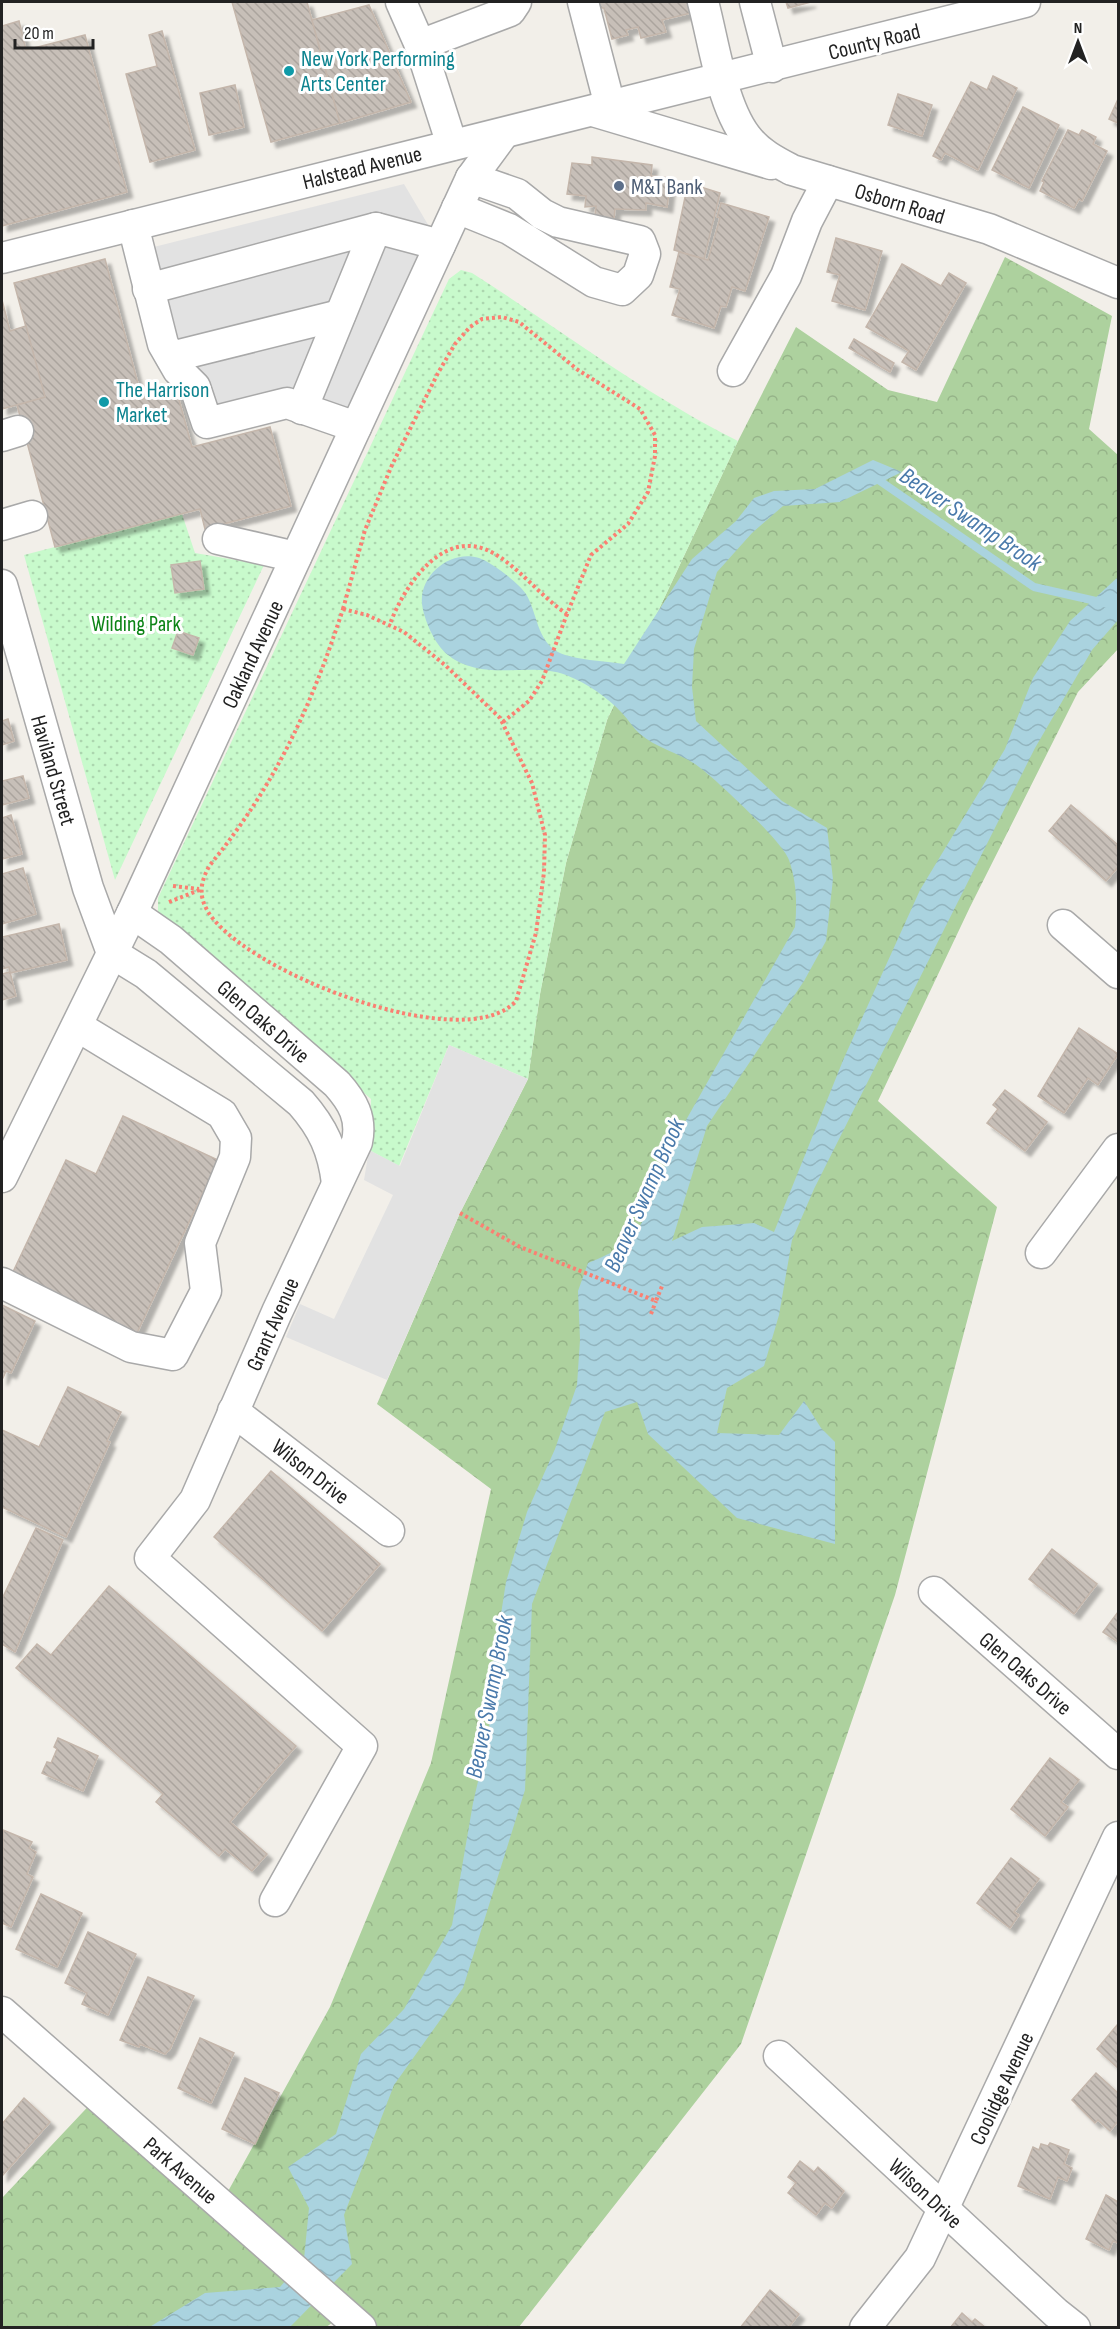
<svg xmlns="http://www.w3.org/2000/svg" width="1120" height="2329" viewBox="0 0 1120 2329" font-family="'Sofia Sans Condensed',sans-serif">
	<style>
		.forest { fill: url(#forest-crowns) }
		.park { fill: url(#park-dots) }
		.parking { fill: #e2e2e2 }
		.water { fill: url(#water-waves) }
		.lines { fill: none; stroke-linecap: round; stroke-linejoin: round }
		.stream { stroke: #aad3df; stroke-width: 8 }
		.building { fill: url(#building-back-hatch); stroke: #c4b6ab; stroke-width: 1.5; filter: url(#shadow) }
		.minor-casing { stroke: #a9a9a9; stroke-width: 33 }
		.path { stroke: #fa8072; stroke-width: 4; stroke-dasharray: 3 3; stroke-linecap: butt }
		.minor { stroke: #fff; stroke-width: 30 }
		.culture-dot { fill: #0f9aa8; stroke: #fff; stroke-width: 2 }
		.service-dot { fill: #5c6f8a; stroke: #fff; stroke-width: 2 }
		.labels { text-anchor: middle; stroke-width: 6; stroke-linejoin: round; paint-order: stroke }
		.street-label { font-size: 22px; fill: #222; stroke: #fff }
		.culture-label { font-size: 22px; fill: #0d838f; stroke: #fff; text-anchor: start }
		.service-label { font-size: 22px; fill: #4e5e75; stroke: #fff; text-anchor: start }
		.park-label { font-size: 22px; fill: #0c8416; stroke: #fff }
		.water-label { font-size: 24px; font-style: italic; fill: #4a7aab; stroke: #fff }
	</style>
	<defs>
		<pattern id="forest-crowns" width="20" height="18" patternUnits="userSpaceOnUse" patternTransform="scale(1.5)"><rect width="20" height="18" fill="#add19e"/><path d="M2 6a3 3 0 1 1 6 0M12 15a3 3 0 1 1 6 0" fill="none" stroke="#95b388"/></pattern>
		<pattern id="park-dots" width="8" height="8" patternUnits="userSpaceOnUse" patternTransform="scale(1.5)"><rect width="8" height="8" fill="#c8facc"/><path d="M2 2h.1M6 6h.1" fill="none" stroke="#acd6af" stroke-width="1.8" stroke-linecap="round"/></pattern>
		<pattern id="water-waves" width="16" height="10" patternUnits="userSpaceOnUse" patternTransform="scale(1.5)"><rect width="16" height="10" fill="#aad3df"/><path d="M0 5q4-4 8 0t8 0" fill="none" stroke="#92b5bf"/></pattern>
		<pattern id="building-back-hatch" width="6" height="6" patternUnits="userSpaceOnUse" patternTransform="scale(1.5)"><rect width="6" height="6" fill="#c7bfb8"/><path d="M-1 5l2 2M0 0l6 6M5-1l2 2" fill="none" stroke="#aba49e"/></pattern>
		<filter id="shadow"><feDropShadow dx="5.5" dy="5.5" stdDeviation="1.5" flood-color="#0004"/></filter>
	</defs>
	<rect width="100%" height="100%" fill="#f2efe9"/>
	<polygon class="forest" points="1005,257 1112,316 1089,429 1118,455 1118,649 1078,692 970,907 878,1101 997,1207 895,1595 741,2044 519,2327 362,2327 345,2313 325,2328 2,2327 2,2198 98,2096 221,2204 330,2007 431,1763 491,1489 377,1404 460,1213 528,1079 540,994 566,863 607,720 737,443 796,327 888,390 937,402"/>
	<g class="park">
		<path d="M461,270L472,273C560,329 644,394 738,441L607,720L566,863L540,994L528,1079L449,1045L399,1166L369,1150L371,1099L167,926L158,913V898L449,279Z"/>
		<polygon points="182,514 195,553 264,565 115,880 24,555"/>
	</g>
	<g class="parking">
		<polygon points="404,184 440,245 356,427 287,403 207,423 138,251"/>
		<polygon points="449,1045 528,1079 460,1213 387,1380 286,1337 300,1304 334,1319 393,1195 364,1180 369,1150 400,1166"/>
	</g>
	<path class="water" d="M873,460L902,472L840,502L783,506L752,533L717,572L694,649L692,687L696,721L782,801L827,828L833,879L826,941L804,981L707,1126L672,1241L702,1227L754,1223L774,1232L844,1058L920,890L1005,749L1033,678L1070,621L1118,577V620L1092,650L1035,748L814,1189L792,1240L779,1315L764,1366L727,1388L717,1433L779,1435L804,1401L821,1428L835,1442V1544L737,1518L648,1434L637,1402L605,1412L532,1604L525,1790L463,1988L394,2085L344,2215L352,2264L290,2327L148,2328L205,2293L280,2287L304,2259L309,2208L288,2167L336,2134L361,2054L404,2009L452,1925L473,1803L489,1734L491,1678L506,1582L527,1512L555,1449L577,1385L580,1340L578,1291L588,1263C603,1257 616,1251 629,1241C649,1222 663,1163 677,1136L795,927C797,905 797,883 789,860C783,842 713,776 695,764C678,753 655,747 640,734C633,728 628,719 622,713C606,696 588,684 566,675C529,661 483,683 448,655C435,645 424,620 422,604C419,574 452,549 479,558C491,562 519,583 526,594C537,612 537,641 558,652C573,660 606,661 624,664L692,559L736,521L754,498L774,491L815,489Z"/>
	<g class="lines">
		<polyline class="stream" points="877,479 1034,587 1118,606"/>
	</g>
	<g class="building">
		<polygon points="232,2 307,2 340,123 271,142"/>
		<polygon points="598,2 688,2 691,13 662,20 666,32 641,38 638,27 626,30 628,35 612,39 604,8 600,8"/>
		<polygon points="786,2 811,2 788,8"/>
		<polygon points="369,5 411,102 340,123 312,20"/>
		<polygon points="19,21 26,50 85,35 127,192 2,226 2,26"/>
		<polygon points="162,31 195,150 150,162 126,74 157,66 149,35"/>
		<polygon points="993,76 1017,88 978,170 945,153 941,160 933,156 971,82 987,90"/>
		<polygon points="235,85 244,127 209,135 200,93"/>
		<polygon points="898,94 932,105 922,136 888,125"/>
		<polygon points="1118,99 1118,123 1109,119"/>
		<polygon points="1023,107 1059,125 1029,188 992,170"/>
		<polygon points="1068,130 1079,135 1082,130 1096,137 1093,144 1107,151 1082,201 1079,199 1074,208 1040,191 1044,182 1042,181"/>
		<polygon points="592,157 652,165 651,176 671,178 667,207 646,203 646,210 615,209 613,228 594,225 596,206 585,207 586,196 567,194 572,163 592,165"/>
		<polygon points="688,183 720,193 704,259 674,250"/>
		<polygon points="721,203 769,217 745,291 732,287 726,307 721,306 714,328 672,315 680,289 670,287 679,252 708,260 720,218 717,217"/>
		<polygon points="836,238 882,251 865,310 832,301 840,275 827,272"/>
		<polygon points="105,259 142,399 176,389 192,447 270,427 291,506 205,529 200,509 55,547 17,405 45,397 14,283"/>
		<polygon points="902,264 941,286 949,273 966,283 916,370 902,362 909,351 866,327"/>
		<polygon points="2,300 10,331 26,326 45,397 2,409"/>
		<polygon points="854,339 894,363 890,372 849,348"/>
		<polygon points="200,561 204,589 175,593 171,565"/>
		<polygon points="178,631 199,638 193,655 172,648"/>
		<polygon points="8,719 14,741 2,745 2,721"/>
		<polygon points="23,776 29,798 2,805 2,781"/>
		<polygon points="1071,805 1118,845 1116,847 1118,850 1118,867 1106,881 1049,831"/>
		<polygon points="11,815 22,854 2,859 2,818"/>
		<polygon points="23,868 36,914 2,924 2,874"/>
		<polygon points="59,924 67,960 10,973 9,967 2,969 2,937"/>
		<polygon points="10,972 16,996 2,1000 2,974"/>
		<polygon points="1079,1028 1118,1054 1098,1085 1088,1078 1064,1113 1038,1096"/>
		<polygon points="1005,1090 1047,1122 1025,1151 987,1123 998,1109 993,1105"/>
		<polygon points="123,1116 218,1160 137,1333 12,1274 66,1160 96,1174"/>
		<polygon points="2,1305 35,1321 11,1373 6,1371 2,1380"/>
		<polygon points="68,1387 121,1412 107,1441 110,1442 66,1537 2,1507 2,1430 39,1447"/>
		<polygon points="271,1471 380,1564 322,1631 214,1537"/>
		<polygon points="36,1528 63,1540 15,1652 2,1644 2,1599"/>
		<polygon points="1052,1549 1097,1584 1074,1614 1029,1579"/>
		<polygon points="109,1586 296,1746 230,1822 267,1854 252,1871 225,1849 219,1856 156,1802 163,1794 16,1668 37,1644 51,1655"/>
		<polygon points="1118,1612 1118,1642 1103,1632"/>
		<polygon points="58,1738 98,1756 83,1791 42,1773 47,1762 51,1763 57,1749 54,1747"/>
		<polygon points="1050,1758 1079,1780 1061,1802 1068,1807 1045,1836 1011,1809"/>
		<polygon points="3,1830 32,1842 29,1848 36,1852 27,1874 33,1877 11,1927 2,1923"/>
		<polygon points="1011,1858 1039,1879 1014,1912 1019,1915 1010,1928 977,1903"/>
		<polygon points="41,1894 82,1913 57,1967 16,1949"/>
		<polygon points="88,1932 136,1954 108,2015 82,2004 87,1993 65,1983"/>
		<polygon points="148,1977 194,1996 170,2049 165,2054 140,2044 139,2047 120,2040"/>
		<polygon points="1117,2025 1118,2027 1118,2068 1097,2049"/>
		<polygon points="200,2038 234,2053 211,2103 178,2088"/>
		<polygon points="1096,2073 1118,2093 1118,2121 1110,2131 1098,2120 1095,2123 1072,2100"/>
		<polygon points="245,2078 279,2093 255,2144 222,2129"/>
		<polygon points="24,2098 50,2122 2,2176 2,2124"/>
		<polygon points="1050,2143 1069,2150 1064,2164 1072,2168 1067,2181 1058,2177 1050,2199 1018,2186 1033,2147 1039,2150 1041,2144 1048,2146"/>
		<polygon points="800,2161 814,2172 818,2167 844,2191 832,2208 825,2203 816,2215 788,2193 796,2183 788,2177"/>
		<polygon points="1106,2195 1118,2202 1118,2243 1113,2241 1109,2250 1086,2239"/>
		<polygon points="770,2290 799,2314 788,2328 740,2328"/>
		<polygon points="962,2313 972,2322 975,2319 986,2328 950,2328"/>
	</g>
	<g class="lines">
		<g class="minor-casing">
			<g id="minor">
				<polyline points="401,2 420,45 452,145"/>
				<polyline points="583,2 610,106"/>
				<path d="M703,2C714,42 722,110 750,141C761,154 777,162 792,170L989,229L1118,283"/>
				<polyline points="755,2 772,67"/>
				<polyline points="420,45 510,11 516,2"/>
				<polyline points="593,111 771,164"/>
				<polyline points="457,208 509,229 594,282 622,290 638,275 645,254 640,241 558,222 542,214 517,194 471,178"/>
				<polyline points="133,225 163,344 178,370 195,387 207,423 287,403 356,427"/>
				<polyline points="376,228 440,245"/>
				<polyline points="2,258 1025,2"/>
				<polyline points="148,289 376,228 302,409"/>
				<polyline points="171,357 340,315"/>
				<polyline points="733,371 786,276 807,221 828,181"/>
				<polyline points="2,436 18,431"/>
				<polyline points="2,525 32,516"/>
				<polyline points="218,539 296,557"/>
				<path d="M2,585L88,888L112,953L146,974L301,1103C323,1128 333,1150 337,1183"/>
				<path d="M132,913L171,940L337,1084C353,1102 362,1118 357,1142L277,1312L195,1500L150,1558L362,1746L275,1901"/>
				<polyline points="1063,925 1118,973"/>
				<polyline points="2,1177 132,913 471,178 504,133"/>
				<polyline points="1041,1253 1118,1149"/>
				<polyline points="2,1283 131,1347 173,1355 206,1291 200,1243 235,1157 236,1138 222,1114 77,1026"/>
				<polyline points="233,1411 389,1531"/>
				<polyline points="934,1592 1118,1754"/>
				<polyline points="2,2012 361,2328"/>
				<polyline points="779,2056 1056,2313 1075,2328"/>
				<polyline points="865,2328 920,2258 1118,1837"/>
			</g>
		</g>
		<g class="path">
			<path d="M343,609L367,615L404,632L445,665L500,718L532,783L545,835L544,872L536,933L516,1001C464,1059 236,969 206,908C198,893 202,878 210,865C276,784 311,707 343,609Z"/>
			<path d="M343,609L365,530L392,465L438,373L455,344L470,327L482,319L502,317L519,322L578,370L640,409L655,435V456L648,492L628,524L591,555L567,614C541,597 520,568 493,553C444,525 404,586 390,624"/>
			<polyline points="503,722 529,701 542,681 567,614"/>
			<polyline points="173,886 199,889"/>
			<polyline points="169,902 202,889"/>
			<polyline points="460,1213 520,1247 656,1301 662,1286"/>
			<polyline points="651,1314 656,1301"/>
		</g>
		<use href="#minor" class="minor"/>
	</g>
	<g class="culture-dot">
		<circle cx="289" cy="71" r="6"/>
		<circle cx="104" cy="402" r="6"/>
	</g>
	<circle class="service-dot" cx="619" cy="186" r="6"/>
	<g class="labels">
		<g class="street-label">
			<text transform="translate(874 41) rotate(-14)" y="8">County Road</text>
			<text transform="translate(362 167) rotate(-14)" y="8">Halstead Avenue</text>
			<text transform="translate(900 203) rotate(17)" y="8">Osborn Road</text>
			<text transform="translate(252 654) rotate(-65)" y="8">Oakland Avenue</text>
			<text transform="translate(54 770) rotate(74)" y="8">Haviland Street</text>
			<text transform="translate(264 1021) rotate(41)" y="8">Glen Oaks Drive</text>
			<text transform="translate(272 1324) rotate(-66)" y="8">Grant Avenue</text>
			<text transform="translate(311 1471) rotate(38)" y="8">Wilson Drive</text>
			<text transform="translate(1026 1673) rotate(41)" y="8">Glen Oaks Drive</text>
			<text transform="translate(1001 2088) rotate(-65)" y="8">Coolidge Avenue</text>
			<text transform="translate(181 2170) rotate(41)" y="8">Park Avenue</text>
			<text transform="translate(926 2193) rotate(43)" y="8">Wilson Drive</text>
		</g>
		<g class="culture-label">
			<text x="301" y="66">New York Performing<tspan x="301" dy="25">Arts Center</tspan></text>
			<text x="116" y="397">The Harrison<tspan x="116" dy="25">Market</tspan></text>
		</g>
		<g class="service-label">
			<text x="631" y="194">M&amp;T Bank</text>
		</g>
		<g class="park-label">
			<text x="136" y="631">Wilding Park</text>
		</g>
		<g class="water-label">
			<text transform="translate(971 519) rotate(34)" y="8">Beaver Swamp Brook</text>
			<text transform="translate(644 1195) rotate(-66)" y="8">Beaver Swamp Brook</text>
			<text transform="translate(489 1697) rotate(-79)" y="8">Beaver Swamp Brook</text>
		</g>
	</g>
	<rect width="1120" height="2329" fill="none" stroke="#222222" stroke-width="6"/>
	<g transform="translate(1078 42)" stroke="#ffffff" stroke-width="4.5" paint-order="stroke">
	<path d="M0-4.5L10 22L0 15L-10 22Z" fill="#222222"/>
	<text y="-9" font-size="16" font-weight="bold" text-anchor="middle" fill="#222222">N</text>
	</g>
	<path d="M15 39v9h78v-9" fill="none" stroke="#222222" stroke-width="3"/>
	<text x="24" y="39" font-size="18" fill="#222222" stroke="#ffffff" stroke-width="4.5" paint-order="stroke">20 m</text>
</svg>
